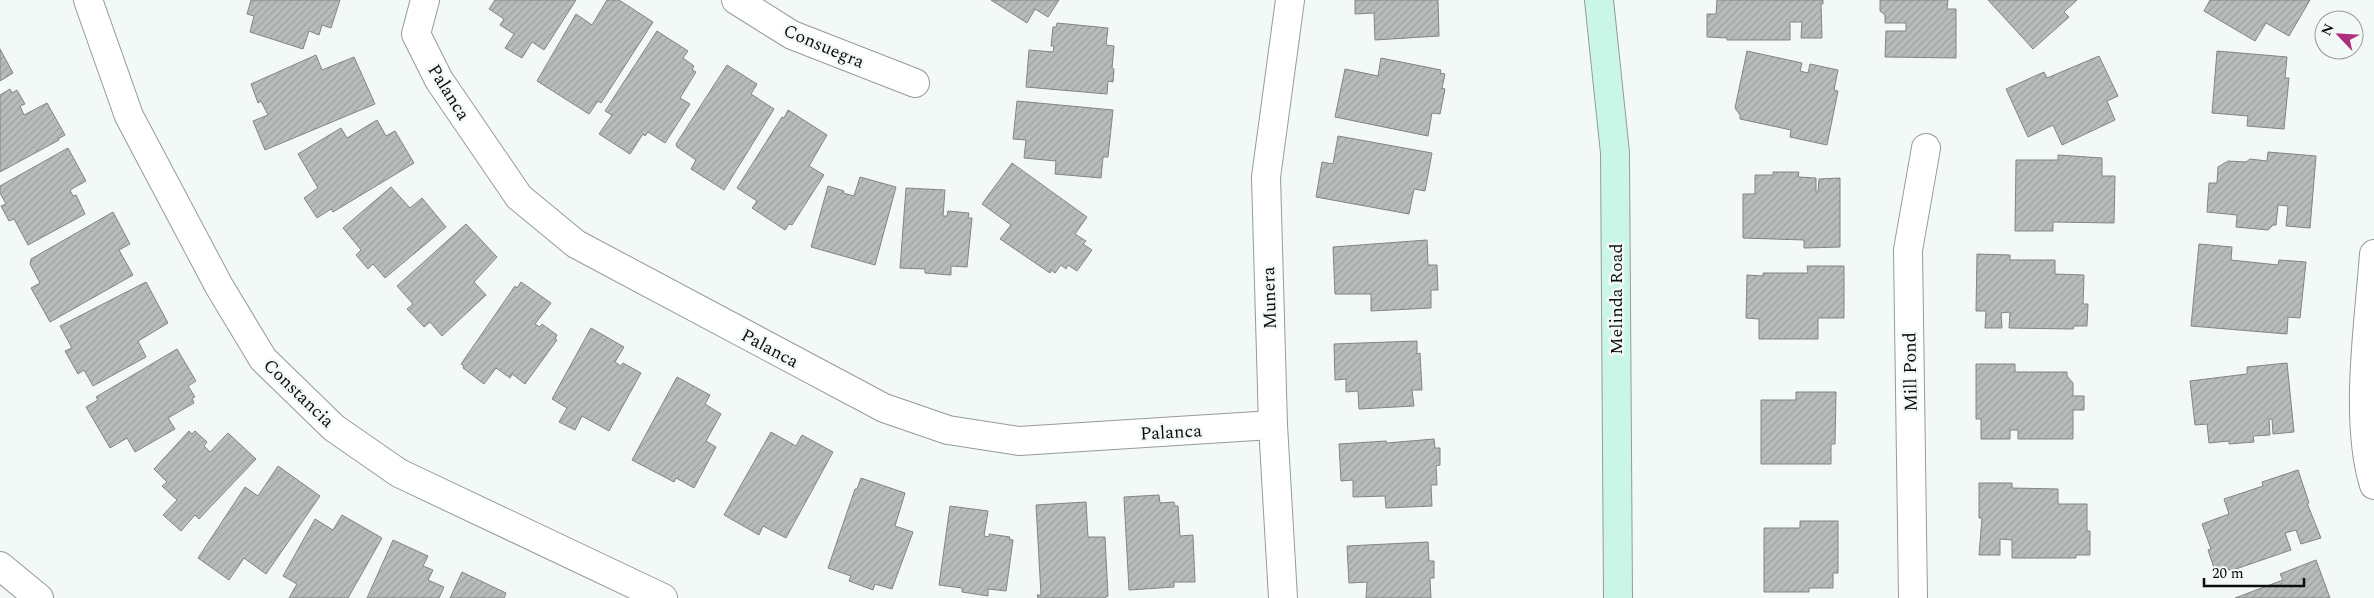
<svg xmlns="http://www.w3.org/2000/svg" width="2374" height="598" viewBox="0 0 2374 598" font-family="Spectral,serif">
	<style>
		.building { fill: url(#building-hatch); stroke: #818684 }
		.lines { fill: none; stroke-linecap: round; stroke-linejoin: round }
		.street-casing { stroke: #959b98; stroke-width: 30 }
		.secondary-casing { stroke: #959b98; stroke-width: 30 }
		.street { stroke: #fff; stroke-width: 28 }
		.secondary { stroke: #caf6e8; stroke-width: 28 }
		.labels { text-anchor: middle; stroke-width: 5; stroke-linejoin: round; paint-order: stroke }
		.street-label { font-size: 18px; fill: #0c0e0e; stroke: #f3f9f7 }
	</style>
	<defs>
		<pattern id="building-hatch" width="6" height="6" patternUnits="userSpaceOnUse" patternTransform="scale(1.25)"><rect width="6" height="6" fill="#b7bdba"/><path d="M-1 1l2-2M0 6l6-6M5 7l2-2" fill="none" stroke="#9ca19f"/></pattern>
	</defs>
	<rect width="100%" height="100%" fill="#f3f9f7"/>
	<g class="building">
		<polygon points="251,0 340,0 331,28 322,25 319,35 309,31 303,49 250,32 254,16 247,14"/>
		<polygon points="495,0 576,0 544,50 532,42 522,58 505,48 514,34 500,25 504,19 489,9"/>
		<polygon points="607,0 619,0 653,22 601,103 598,101 589,114 537,81 576,14 592,25"/>
		<polygon points="991,0 1059,0 1048,17 1035,9 1027,23"/>
		<polygon points="1355,0 1438,0 1439,36 1375,40 1374,13 1355,14"/>
		<polygon points="1717,0 1823,0 1823,4 1821,4 1822,38 1801,38 1802,22 1790,22 1790,40 1727,40 1727,38 1707,37 1707,14 1716,14"/>
		<polygon points="1880,0 1948,0 1947,9 1956,9 1956,58 1885,57 1886,31 1906,31 1906,23 1885,23 1885,15 1880,11"/>
		<polygon points="1988,0 2077,0 2064,12 2069,17 2033,49"/>
		<polygon points="2210,0 2310,0 2289,36 2266,23 2255,41 2204,11"/>
		<polygon points="1057,23 1108,28 1106,45 1114,46 1112,68 1114,69 1113,82 1108,81 1107,94 1026,87 1029,50 1053,52 1054,46 1051,46 1053,27 1056,27"/>
		<polygon points="657,31 688,51 683,58 694,66 692,70 696,72 680,98 690,104 665,143 648,132 645,136 643,134 630,154 599,134 612,115 605,111"/>
		<polygon points="0,49 13,73 0,81"/>
		<polygon points="1747,51 1802,63 1800,71 1808,73 1810,64 1838,70 1834,90 1838,91 1827,145 1790,137 1791,130 1740,119 1740,115 1735,108"/>
		<polygon points="2217,51 2287,57 2285,78 2289,78 2284,129 2247,126 2248,116 2212,113"/>
		<polygon points="316,55 322,70 354,57 375,104 265,150 253,121 268,115 261,101 258,103 251,84"/>
		<polygon points="2099,56 2118,96 2107,101 2115,120 2062,145 2053,125 2028,137 2006,89 2044,72 2047,78"/>
		<polygon points="1381,58 1441,70 1440,73 1445,74 1442,88 1445,89 1440,114 1432,113 1428,136 1335,117 1345,69 1378,76"/>
		<polygon points="727,65 757,84 751,94 774,109 724,190 691,169 696,160 677,147 676,144"/>
		<polygon points="10,89 12,93 17,90 25,104 20,106 24,115 47,103 65,135 58,139 59,140 0,172 0,95"/>
		<polygon points="1017,101 1113,110 1108,157 1103,157 1101,178 1055,174 1056,161 1024,158 1026,140 1013,139"/>
		<polygon points="788,110 827,135 809,166 824,175 792,225 789,224 785,230 752,208 757,201 737,188 782,117 784,118"/>
		<polygon points="377,120 386,136 395,131 414,163 333,212 331,209 317,218 304,198 318,188 298,154 341,128 347,138"/>
		<polygon points="1338,136 1432,153 1425,191 1414,189 1409,214 1316,197 1322,162 1333,164"/>
		<polygon points="68,148 86,181 70,190 73,196 76,195 85,214 28,245 14,219 9,221 1,206 6,204 0,193 0,186"/>
		<polygon points="2268,152 2316,156 2310,228 2286,226 2288,206 2278,205 2276,225 2273,225 2268,230 2236,227 2237,215 2207,212 2209,183 2217,183 2218,167 2228,161 2246,162 2250,159 2267,161"/>
		<polygon points="2058,155 2102,158 2102,176 2115,176 2114,223 2053,222 2053,231 2015,231 2016,160 2058,160"/>
		<polygon points="1012,163 1087,217 1075,234 1086,241 1083,244 1092,250 1077,271 1068,265 1066,269 1061,265 1055,273 1051,270 1050,273 1000,239 1011,225 982,204"/>
		<polygon points="1773,172 1799,172 1798,177 1816,178 1816,192 1818,192 1819,179 1840,178 1840,247 1804,248 1804,240 1743,238 1743,194 1755,194 1755,175 1773,175"/>
		<polygon points="860,177 896,187 875,265 811,247 828,186 844,191 843,193 854,196"/>
		<polygon points="391,187 410,208 422,198 446,227 385,278 373,264 368,269 356,255 361,250 343,228"/>
		<polygon points="906,188 945,190 943,216 947,216 948,211 969,213 968,218 972,218 967,267 951,266 951,275 925,273 925,269 900,268"/>
		<polygon points="113,212 130,244 119,250 133,275 50,322 31,288 40,283 30,264 31,259"/>
		<polygon points="466,224 497,257 474,282 486,295 442,336 430,322 424,327 407,309 413,304 397,286"/>
		<polygon points="1427,240 1428,265 1437,265 1438,290 1431,290 1431,308 1371,311 1371,294 1335,294 1333,247"/>
		<polygon points="2199,244 2232,247 2231,260 2278,265 2279,260 2306,262 2300,318 2288,317 2287,334 2191,326"/>
		<polygon points="1977,254 2010,255 2010,260 2055,260 2055,274 2084,275 2083,304 2088,304 2087,326 2074,326 2073,329 2009,328 2010,312 2001,313 2002,328 1985,328 1986,311 1976,311"/>
		<polygon points="1807,266 1844,266 1844,318 1818,318 1818,339 1759,339 1759,319 1746,318 1747,275 1763,276 1763,273 1808,273"/>
		<polygon points="146,282 168,323 138,341 146,357 93,386 84,370 78,374 65,351 72,348 60,326"/>
		<polygon points="521,282 551,303 535,324 540,327 542,324 557,335 555,339 557,340 525,384 512,374 510,378 496,368 484,384 463,368 464,366 461,364 515,286 517,288"/>
		<polygon points="591,328 624,347 615,362 621,366 623,363 641,373 609,431 582,416 575,430 559,422 567,408 552,399"/>
		<polygon points="1417,341 1417,354 1420,353 1422,390 1412,390 1414,406 1359,409 1358,391 1346,392 1346,379 1335,380 1334,344"/>
		<polygon points="177,349 196,381 188,386 195,397 192,398 194,403 168,418 175,429 135,452 127,438 110,448 86,407 98,400 96,397"/>
		<polygon points="2287,363 2294,432 2273,434 2272,419 2269,419 2270,435 2253,436 2254,442 2229,444 2229,441 2209,443 2207,424 2195,425 2190,381 2247,374 2247,367"/>
		<polygon points="1976,364 2015,364 2015,372 2067,372 2067,376 2073,383 2073,396 2084,396 2084,410 2073,410 2073,439 2018,439 2018,430 2010,430 2010,439 1981,439 1981,419 1976,419"/>
		<polygon points="677,377 710,395 705,404 721,414 706,441 716,447 694,488 676,478 674,482 632,460"/>
		<polygon points="1796,392 1836,392 1835,444 1831,444 1831,464 1761,464 1761,400 1796,400"/>
		<polygon points="189,431 192,434 195,431 207,442 204,446 210,452 228,433 256,459 199,519 195,515 181,531 163,515 177,500 162,486 167,482 154,469"/>
		<polygon points="771,432 796,446 802,435 833,452 786,538 763,526 759,535 724,515"/>
		<polygon points="1434,439 1435,448 1440,448 1440,465 1436,466 1437,485 1431,485 1432,506 1386,508 1385,496 1353,497 1353,480 1341,481 1339,444 1386,441 1387,443"/>
		<polygon points="278,466 320,496 266,574 244,558 229,580 198,558 245,487 258,496"/>
		<polygon points="2298,470 2309,503 2307,503 2321,538 2301,544 2296,530 2285,533 2291,550 2230,571 2229,569 2216,574 2208,550 2211,549 2202,524 2229,514 2224,499 2263,486 2262,482"/>
		<polygon points="861,478 905,493 895,526 913,532 892,589 875,584 873,590 849,581 851,576 828,568 855,489 857,489"/>
		<polygon points="1979,483 2012,483 2012,488 2058,489 2058,504 2087,504 2087,531 2090,531 2090,555 2076,555 2076,558 2012,558 2012,540 2000,539 2000,555 1979,555 1982,518 1979,518"/>
		<polygon points="1159,495 1160,503 1174,502 1175,506 1178,506 1180,536 1193,535 1195,582 1174,582 1174,587 1129,590 1124,497"/>
		<polygon points="1086,502 1088,537 1105,537 1108,596 1104,598 1038,598 1037,595 1041,595 1036,505"/>
		<polygon points="950,506 988,511 984,536 989,537 989,534 1010,537 1009,539 1013,540 1006,591 988,589 988,596 962,592 962,588 939,585"/>
		<polygon points="342,515 382,538 348,598 289,598 297,584 283,576 315,519 333,530"/>
		<polygon points="1800,521 1838,521 1838,573 1833,573 1833,588 1809,588 1809,592 1764,592 1764,528 1800,528"/>
		<polygon points="393,540 428,556 423,566 433,570 428,580 444,587 439,598 367,598"/>
		<polygon points="1428,542 1429,561 1434,561 1434,578 1430,578 1431,598 1366,598 1367,582 1349,583 1347,546"/>
		<polygon points="2316,560 2330,598 2235,598 2283,580 2280,574"/>
		<polygon points="462,572 506,593 504,598 450,598"/>
	</g>
	<g class="lines">
		<g class="street-casing">
			<g id="street">
				<polyline points="88,0 129,116 219,286 263,359 334,428 399,473 663,598"/>
				<polyline points="425,0 416,34 439,80 519,197 576,244 884,408 948,430 1019,441 1273,425"/>
				<polyline points="736,0 792,35 915,83"/>
				<path d="M2374,254C2369,323 2354,420 2374,485"/>
				<polyline points="0,566 39,598"/>
				<polyline points="1283,598 1273,425 1266,177 1290,0"/>
				<polyline points="1913,598 1908,250 1926,148"/>
			</g>
		</g>
		<g class="secondary-casing">
			<polyline id="secondary" points="1599,0 1615,153 1618,598"/>
		</g>
		<use href="#street" class="street"/>
		<use href="#secondary" class="secondary"/>
	</g>
	<g class="labels">
		<g class="street-label">
			<text transform="translate(824 46) rotate(23)" y="6">Consuegra</text>
			<text transform="translate(449 92) rotate(58)" y="6">Palanca</text>
			<text transform="translate(1269 298) rotate(-92)" y="6">Munera</text>
			<text transform="translate(1616 299) rotate(-90)" y="6">Melinda Road</text>
			<text transform="translate(770 348) rotate(28)" y="6">Palanca</text>
			<text transform="translate(1910 372) rotate(-91)" y="6">Mill Pond</text>
			<text transform="translate(299 393) rotate(44)" y="6">Constancia</text>
			<text transform="translate(1171 432) rotate(-3)" y="6">Palanca</text>
		</g>
	</g>
	<g transform="translate(2339 35) rotate(295)"><circle r="24" fill="#f3f9f7" stroke="#979b9a"/>
	<path d="M0-4L9 19L0 12L-9 19Z" fill="#ad2e7c"/>
	<text y="-8" font-size="14" font-weight="bold" text-anchor="middle" fill="#0c0e0e">N</text>
	</g>
	<path d="M2204 578v8h100v-8" fill="none" stroke="#0c0e0e" stroke-width="2.5"/>
	<text x="2212" y="578" font-size="15" fill="#0c0e0e" stroke="#f3f9f7" stroke-width="4" paint-order="stroke">20 m</text>
</svg>
